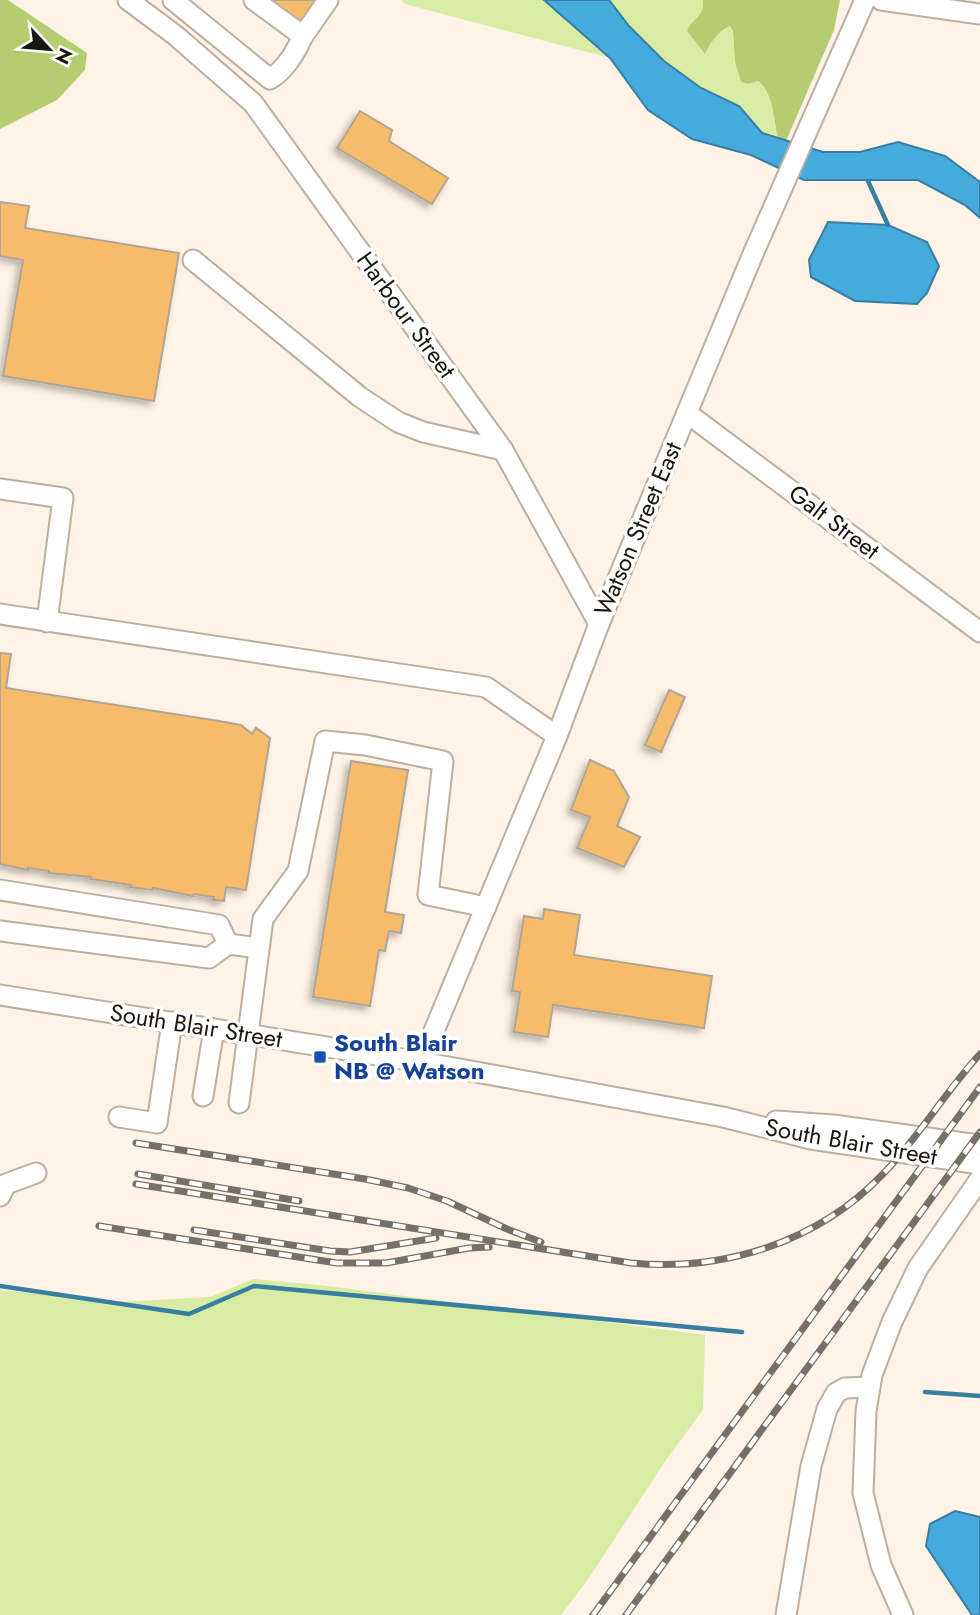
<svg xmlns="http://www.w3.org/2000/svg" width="980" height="1615" viewBox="0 0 980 1615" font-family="Jost,sans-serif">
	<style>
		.green { fill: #d8eca4 }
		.forest { fill: #b5cc71 }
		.water { fill: #45abdf; stroke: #387ea1; stroke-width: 2 }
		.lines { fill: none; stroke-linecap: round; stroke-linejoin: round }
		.stream { stroke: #387ea1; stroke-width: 4.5 }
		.building { fill: #f6bc6a; stroke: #b1a595; stroke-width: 2; filter: url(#shadow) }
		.minor-casing { stroke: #bcaf9f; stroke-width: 23 }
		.minor { stroke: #fff; stroke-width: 19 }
		.rail-casing { stroke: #777067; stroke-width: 7 }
		.rail { stroke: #fff; stroke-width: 4.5; stroke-dasharray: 13; stroke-linecap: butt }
		.transit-dot { fill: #1a4fb4; stroke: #fff; stroke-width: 2.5 }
		.labels { text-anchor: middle; stroke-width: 7; stroke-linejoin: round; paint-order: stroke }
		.street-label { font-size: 24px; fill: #1a1610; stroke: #fff }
		.transit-label { font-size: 24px; font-weight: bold; fill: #164399; stroke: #fff; text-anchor: start }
	</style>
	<defs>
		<filter id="shadow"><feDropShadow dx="-4" dy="4" stdDeviation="3.5" flood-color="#0004"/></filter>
	</defs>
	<rect width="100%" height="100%" fill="#fef3e6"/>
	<g class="green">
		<polygon points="401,0 544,0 610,58 405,4"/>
		<path d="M609,0H703C704,20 693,16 687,31L705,54C710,43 719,30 729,25L733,31L735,62L741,82L748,84L758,81C773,91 774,122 778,138L761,133L739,106L701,88L664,61L629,26Z"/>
		<polygon points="253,1279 328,1286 705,1335 703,1410 666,1460 589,1578 561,1615 0,1615 0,1290 119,1302 210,1297"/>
	</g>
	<g class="forest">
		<polygon points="0,0 8,0 87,53 85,70 57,100 0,129"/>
		<path d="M703,0H840L834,30L786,141L778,138C774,122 773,91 758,81L748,84L741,82L735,62L733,31L730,26C719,30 710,43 705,54L687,31C692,17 704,20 703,0Z"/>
	</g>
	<g class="water">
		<polygon points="544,0 609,0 629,26 664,61 701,88 739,106 762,133 823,152 860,152 898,142 945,156 980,182 980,218 965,205 918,180 804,180 751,155 692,139 648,110 610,58"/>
		<polygon points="828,222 888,225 927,242 939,266 927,293 917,304 855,301 811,277 809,260"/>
		<polygon points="955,1511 980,1517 980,1615 972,1615 926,1546 930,1524"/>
	</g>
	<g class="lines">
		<g class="stream">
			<polyline points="868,181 888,225"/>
			<polyline points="0,1286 189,1314 254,1286 742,1332"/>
			<polyline points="925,1392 980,1396"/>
		</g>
	</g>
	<g class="building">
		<polygon points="267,0 322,0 303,26"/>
		<polygon points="360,111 392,130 389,141 448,178 432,204 337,148"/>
		<polygon points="0,202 29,206 25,228 179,253 154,401 3,376 23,260 0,256"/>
		<polygon points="0,653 11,654 6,688 219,721 241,725 252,734 256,728 270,738 246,890 226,887 224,901 213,900 214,897 194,894 193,896 153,888 152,890 130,887 131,885 91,879 91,877 49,873 49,871 28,868 28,870 0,864"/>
		<polygon points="669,690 685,697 661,752 645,745"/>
		<polygon points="590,760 614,771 629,797 617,826 640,837 624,867 577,848 590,817 571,810"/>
		<polygon points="351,761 408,770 385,912 404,915 401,933 389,931 385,951 379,950 370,1006 313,997"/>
		<polygon points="544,909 580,915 574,955 712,976 704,1028 553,1005 548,1037 514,1032 520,992 512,991 524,916 543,919"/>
	</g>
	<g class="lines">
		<g class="minor-casing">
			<g id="minor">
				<polyline points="128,0 175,35 253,103 503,450 599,624"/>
				<path d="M173,0L270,79C286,69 295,53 303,36"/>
				<polyline points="254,0 303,36 328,0"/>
				<polyline points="881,0 980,14"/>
				<polyline points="193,260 360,397 398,422 423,432 503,450"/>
				<polyline points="687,413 980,632"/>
				<polyline points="0,489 63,498 47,622"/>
				<polyline points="0,614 486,687 557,736"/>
				<polyline points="0,890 219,925 228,944"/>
				<polyline points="0,931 209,958 228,944 259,948"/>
				<polyline points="0,995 421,1062 723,1117 811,1139 980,1164"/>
				<polyline points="421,1062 557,736 599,624 753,254 865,0"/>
				<polyline points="203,1096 214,1029"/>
				<polyline points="239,1103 263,919 298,871 325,741 365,745 443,761 428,895 486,907"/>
				<polyline points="119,1117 157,1123 172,1022"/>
				<polyline points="776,1121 833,1125 980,1145"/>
				<polyline points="0,1196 6,1184 36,1173"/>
				<polyline points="786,1615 811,1466 827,1409 836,1393 845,1388 870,1387"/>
				<polyline points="903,1615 881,1565 863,1493 866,1411 872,1375 892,1322 918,1268 980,1179"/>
			</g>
		</g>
		<use href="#minor" class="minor"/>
		<g class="rail-casing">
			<g id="rail">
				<polyline points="136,1143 365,1179 408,1188 447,1201 507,1229 541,1242"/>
				<polyline points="138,1174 299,1201"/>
				<path d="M136,1184L631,1263C724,1272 818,1242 883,1174C919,1137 945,1092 980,1054"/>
				<polyline points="99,1226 337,1263 386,1263 469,1248 489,1247"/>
				<polyline points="194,1230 330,1251 350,1252 436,1238"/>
				<polyline points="593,1615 980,1087"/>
				<polyline points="626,1615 980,1132"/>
			</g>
		</g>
		<use href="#rail" class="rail"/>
	</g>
	<rect class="transit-dot" x="313" y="1050" width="14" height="14" rx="3.5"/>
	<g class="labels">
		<g class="street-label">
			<text transform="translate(406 315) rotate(54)" y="8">Harbour Street</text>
			<text transform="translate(834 522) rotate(37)" y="8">Galt Street</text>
			<text transform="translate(638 529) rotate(-67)" y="8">Watson Street East</text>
			<text transform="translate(196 1026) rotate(9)" y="8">South Blair Street</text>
			<text transform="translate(851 1142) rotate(10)" y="8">South Blair Street</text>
		</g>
		<g class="transit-label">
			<text x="334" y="1051">South Blair<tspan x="334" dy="28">NB @ Watson</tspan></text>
		</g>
	</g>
	<g transform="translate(49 49) rotate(116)" stroke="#ffffff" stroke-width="5" paint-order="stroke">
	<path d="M0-5L12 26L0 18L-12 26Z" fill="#1a1610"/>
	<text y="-10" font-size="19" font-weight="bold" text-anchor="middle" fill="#1a1610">N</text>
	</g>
</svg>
